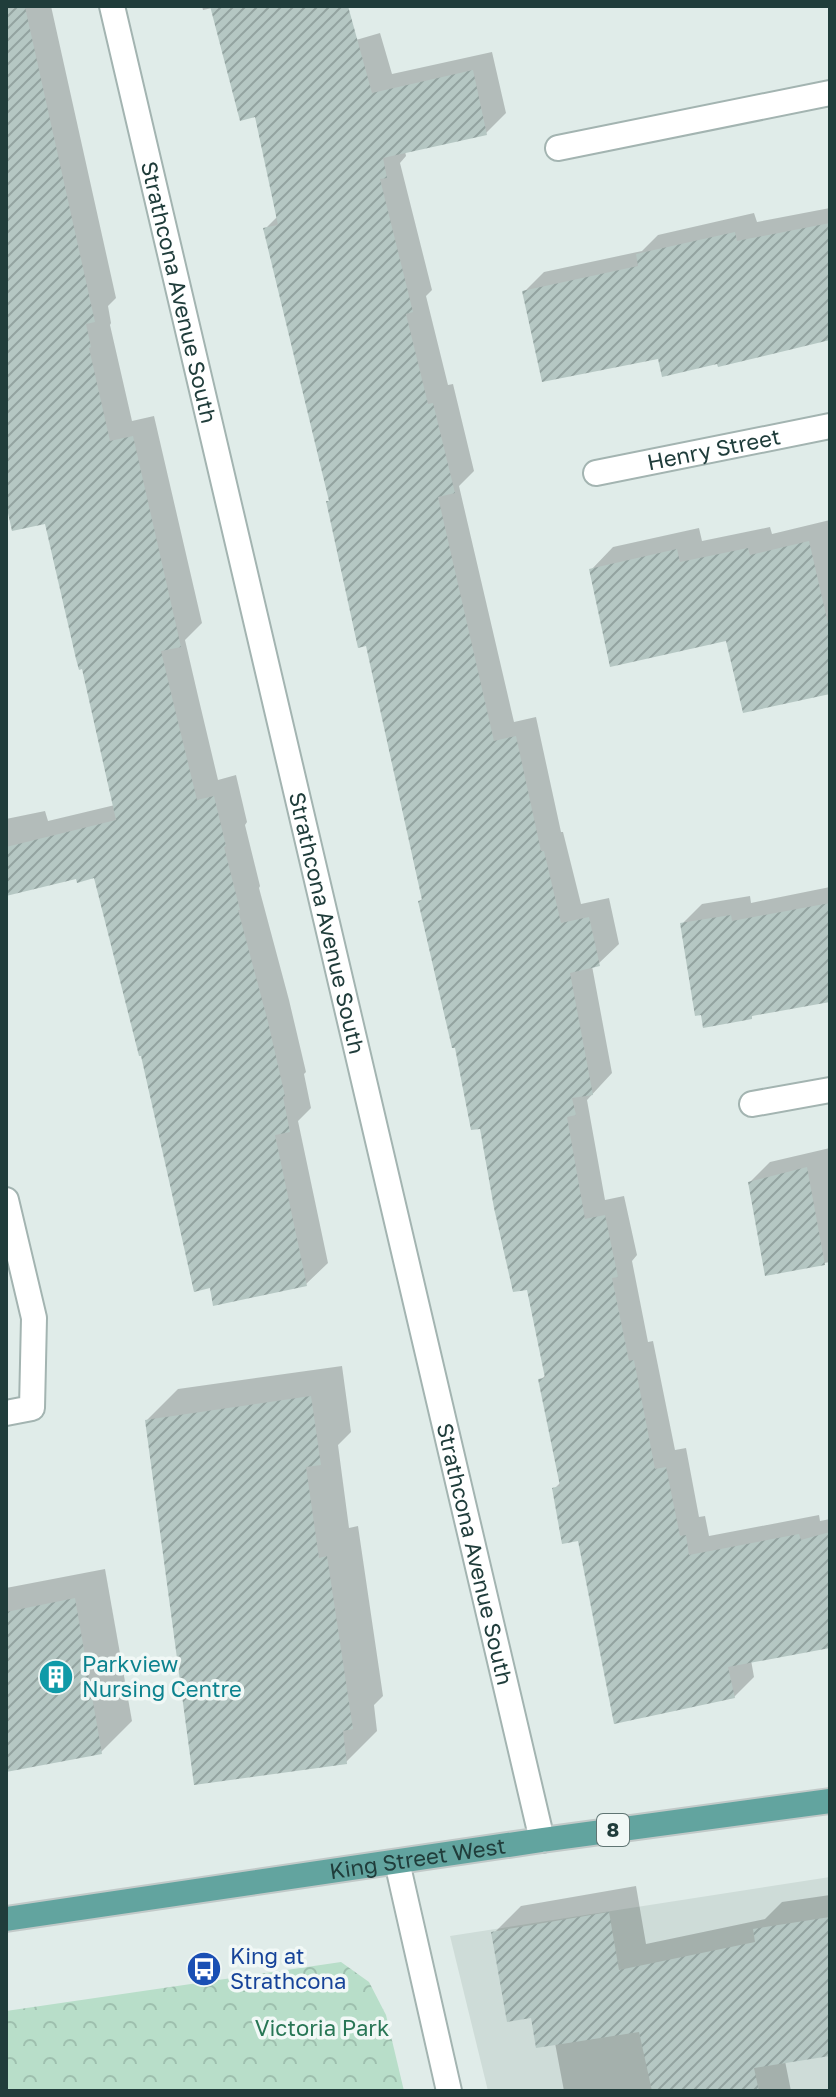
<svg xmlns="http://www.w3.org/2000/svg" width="836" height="2097" viewBox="0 0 836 2097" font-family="'Golos Text',sans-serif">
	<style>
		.built { fill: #cedcd8 }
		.park { fill: url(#park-crowns) }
		.shadow { fill: #0003 }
		.building { fill: url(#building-hatch) }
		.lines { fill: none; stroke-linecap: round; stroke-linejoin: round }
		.lane-casing { stroke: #a3b4b1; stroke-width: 28 }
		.street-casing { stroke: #a3b4b1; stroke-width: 28 }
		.primary-casing { stroke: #c1c9c8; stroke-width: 28 }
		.lane { stroke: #fff; stroke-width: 24 }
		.street { stroke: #fff; stroke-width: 24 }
		.primary { stroke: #62a49f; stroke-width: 24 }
		.labels { text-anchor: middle; stroke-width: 7; stroke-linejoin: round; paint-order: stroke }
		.shield { fill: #f1f8f6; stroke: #5f7573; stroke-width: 2 }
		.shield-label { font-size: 20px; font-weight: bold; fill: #203d3b }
		.street-label { font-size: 22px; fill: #203d3b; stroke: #f1f8f6 }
		.culture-label { font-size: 22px; fill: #0d838f; stroke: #f1f8f6; text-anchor: start }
		.transit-label { font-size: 22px; fill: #164399; stroke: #f1f8f6; text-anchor: start }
		.park-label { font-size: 22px; fill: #287655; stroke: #f1f8f6 }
	</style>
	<defs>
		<pattern id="park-crowns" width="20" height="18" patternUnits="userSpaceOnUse" patternTransform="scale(2)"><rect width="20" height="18" fill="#b8dec9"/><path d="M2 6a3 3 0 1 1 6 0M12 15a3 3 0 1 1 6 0" fill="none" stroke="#9ebfae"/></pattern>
		<pattern id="building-hatch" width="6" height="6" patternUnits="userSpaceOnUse" patternTransform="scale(2)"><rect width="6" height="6" fill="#b5c7c3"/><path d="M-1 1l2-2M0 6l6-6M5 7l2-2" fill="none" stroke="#93a3a0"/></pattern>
	</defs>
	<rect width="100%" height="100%" fill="#e0ece9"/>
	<polygon class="built" points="830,1877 830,2091 488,2091 450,1936"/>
	<polygon class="park" points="341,1962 369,1982 386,2015 404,2091 6,2091 6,2011"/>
	<g class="shadow">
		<polygon points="6,6 51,6 116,298 108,306 111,323 110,325 132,421 154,416 202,623 185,640 198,696 218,780 236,775 247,822 245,825 260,886 259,888 289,1000 306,1072 304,1074 311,1108 298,1121 328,1263 306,1284 143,1053 95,876 78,877 6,894 6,819 45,811 48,821 115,805 83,667 46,521 6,493"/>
		<polygon points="202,6 346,6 356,40 380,33 392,74 492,52 506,113 486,133 405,151 406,156 400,163 432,290 426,296 448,385 453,384 474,471 459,486 514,722 536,717 561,832 563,832 581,904 609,898 619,944 598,964 592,966 612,1073 587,1100 605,1200 624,1196 637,1255 632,1261 648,1342 653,1341 675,1450 686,1448 699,1517 705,1516 709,1536 819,1515 820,1521 830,1519 830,1646 751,1660 754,1677 734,1697 580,1538 554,1489 561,1482 540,1380 547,1374 528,1287 456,1045 420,901 424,897 368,644 330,500 265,229 278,216 257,115 212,8 203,10"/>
		<polygon points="830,208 830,338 719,362 660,357 524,292 544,272 642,251 658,235 754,213 757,222"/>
		<polygon points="830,520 830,691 591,570 613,547 699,528 702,541 770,527 772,534"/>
		<polygon points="830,887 830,1000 755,1014 751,1017 682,924 702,904 750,896 751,903"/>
		<polygon points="830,1148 830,1262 766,1273 750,1182 770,1162"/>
		<polygon points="342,1366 351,1432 338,1445 349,1528 358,1526 383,1696 374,1705 377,1731 346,1762 147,1420 178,1389"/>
		<polygon points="105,1569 132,1721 101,1752 6,1770 6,1588"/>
		<polygon points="636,1886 646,1944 765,1919 782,1902 830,1895 830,2054 785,2061 791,2091 564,2091 555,2043 532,2016 494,1933 521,1906"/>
	</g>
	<g class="building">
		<polygon points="210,6 348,6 372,93 473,70 487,135 383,158 387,178 380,179 413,312 406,314 428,404 433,403 455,493 438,497 494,741 516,736 541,851 544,851 561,923 589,917 600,966 570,973 593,1095 572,1098 576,1115 567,1117 585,1219 605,1215 618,1277 612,1278 629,1361 634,1360 655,1469 666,1467 680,1536 686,1535 689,1555 799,1534 801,1540 830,1532 830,1648 728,1667 735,1698 614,1724 578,1541 562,1544 552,1488 560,1486 538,1379 545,1378 527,1290 513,1292 494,1208 480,1129 471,1130 455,1048 452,1048 418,901 422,900 366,646 358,648 326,501 329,501 263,228 278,225 255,117 240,121"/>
		<polygon points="25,7 95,322 86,324 91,347 89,348 110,441 133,436 181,647 161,651 177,718 197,800 214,796 226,846 224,847 240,910 238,910 268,1022 285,1096 283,1097 290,1132 275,1135 307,1286 213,1306 210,1288 194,1292 141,1056 139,1056 94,878 77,883 76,879 6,896 6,847 116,820 82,669 79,670 76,659 45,524 12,531 6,504 6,9"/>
		<polygon points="830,223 830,340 718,367 717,364 662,377 658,359 542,382 522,291 638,266 636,254 735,232 737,241"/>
		<polygon points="809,541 830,632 830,694 743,713 726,641 610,667 589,569 677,549 680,562 748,548 750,555"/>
		<polygon points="830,903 830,1002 752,1016 752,1019 703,1028 701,1015 695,1016 680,923 731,915 732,921"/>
		<polygon points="807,1167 825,1265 765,1276 748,1182"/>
		<polygon points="311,1396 321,1465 306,1467 319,1558 327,1556 353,1729 343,1731 347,1764 194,1785 145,1420"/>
		<polygon points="75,1598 102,1754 6,1772 6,1612"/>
		<polygon points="609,1912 619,1970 755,1942 753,1929 830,1917 830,2056 754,2068 759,2091 652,2091 639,2032 536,2048 531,2018 507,2022 491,1932"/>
	</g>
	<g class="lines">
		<g class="lane-casing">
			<g id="lane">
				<polyline points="558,148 830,93"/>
				<polyline points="6,1200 34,1318 32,1408 6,1413"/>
			</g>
		</g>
		<g class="street-casing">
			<g id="street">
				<path id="s1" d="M112,6L542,1840"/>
				<path id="s2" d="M596,473L830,426"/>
				<polyline points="752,1104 830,1090"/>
				<polyline points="397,1862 449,2091"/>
			</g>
		</g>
		<g class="primary-casing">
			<g id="primary">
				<path id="s3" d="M6,1919L542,1840L830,1801"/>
			</g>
		</g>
		<use href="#lane" class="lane"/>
		<use href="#street" class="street"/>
		<use href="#primary" class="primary"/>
	</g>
	<defs>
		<g id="building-disc" transform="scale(1.8)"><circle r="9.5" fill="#0f9aa8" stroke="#f1f8f6"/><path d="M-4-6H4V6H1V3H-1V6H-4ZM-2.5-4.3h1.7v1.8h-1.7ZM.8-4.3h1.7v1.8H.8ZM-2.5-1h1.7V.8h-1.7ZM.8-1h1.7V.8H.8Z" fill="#fff"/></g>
		<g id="bus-disc" transform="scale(1.8)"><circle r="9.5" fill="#1a4fb4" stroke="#f1f8f6"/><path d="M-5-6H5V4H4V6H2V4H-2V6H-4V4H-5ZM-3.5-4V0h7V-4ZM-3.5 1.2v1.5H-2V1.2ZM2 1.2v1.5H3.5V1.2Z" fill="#fff"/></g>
	</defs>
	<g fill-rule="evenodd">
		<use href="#building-disc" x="56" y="1677"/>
		<use href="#bus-disc" x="204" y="1969"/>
	</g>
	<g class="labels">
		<rect class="shield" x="597" y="1814" width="32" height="32" rx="6"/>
		<g class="shield-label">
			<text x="613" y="1837">8</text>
		</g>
		<g class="street-label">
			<text dy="8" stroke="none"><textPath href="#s1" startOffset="294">Strathcona Avenue South</textPath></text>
			<text dy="8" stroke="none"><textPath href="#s2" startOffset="120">Henry Street</textPath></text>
			<text dy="8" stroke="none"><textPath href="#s1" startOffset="942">Strathcona Avenue South</textPath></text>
			<text dy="8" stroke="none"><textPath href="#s1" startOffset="1590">Strathcona Avenue South</textPath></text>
			<text dy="8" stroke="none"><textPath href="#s3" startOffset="416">King Street West</textPath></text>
		</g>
		<g class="culture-label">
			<text x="82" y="1672">Parkview<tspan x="82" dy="25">Nursing Centre</tspan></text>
		</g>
		<g class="transit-label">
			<text x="230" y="1964">King at<tspan x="230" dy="25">Strathcona</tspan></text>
		</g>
		<g class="park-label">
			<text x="322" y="2036">Victoria Park</text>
		</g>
	</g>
	<rect width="836" height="2097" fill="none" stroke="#203d3b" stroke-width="16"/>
</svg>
